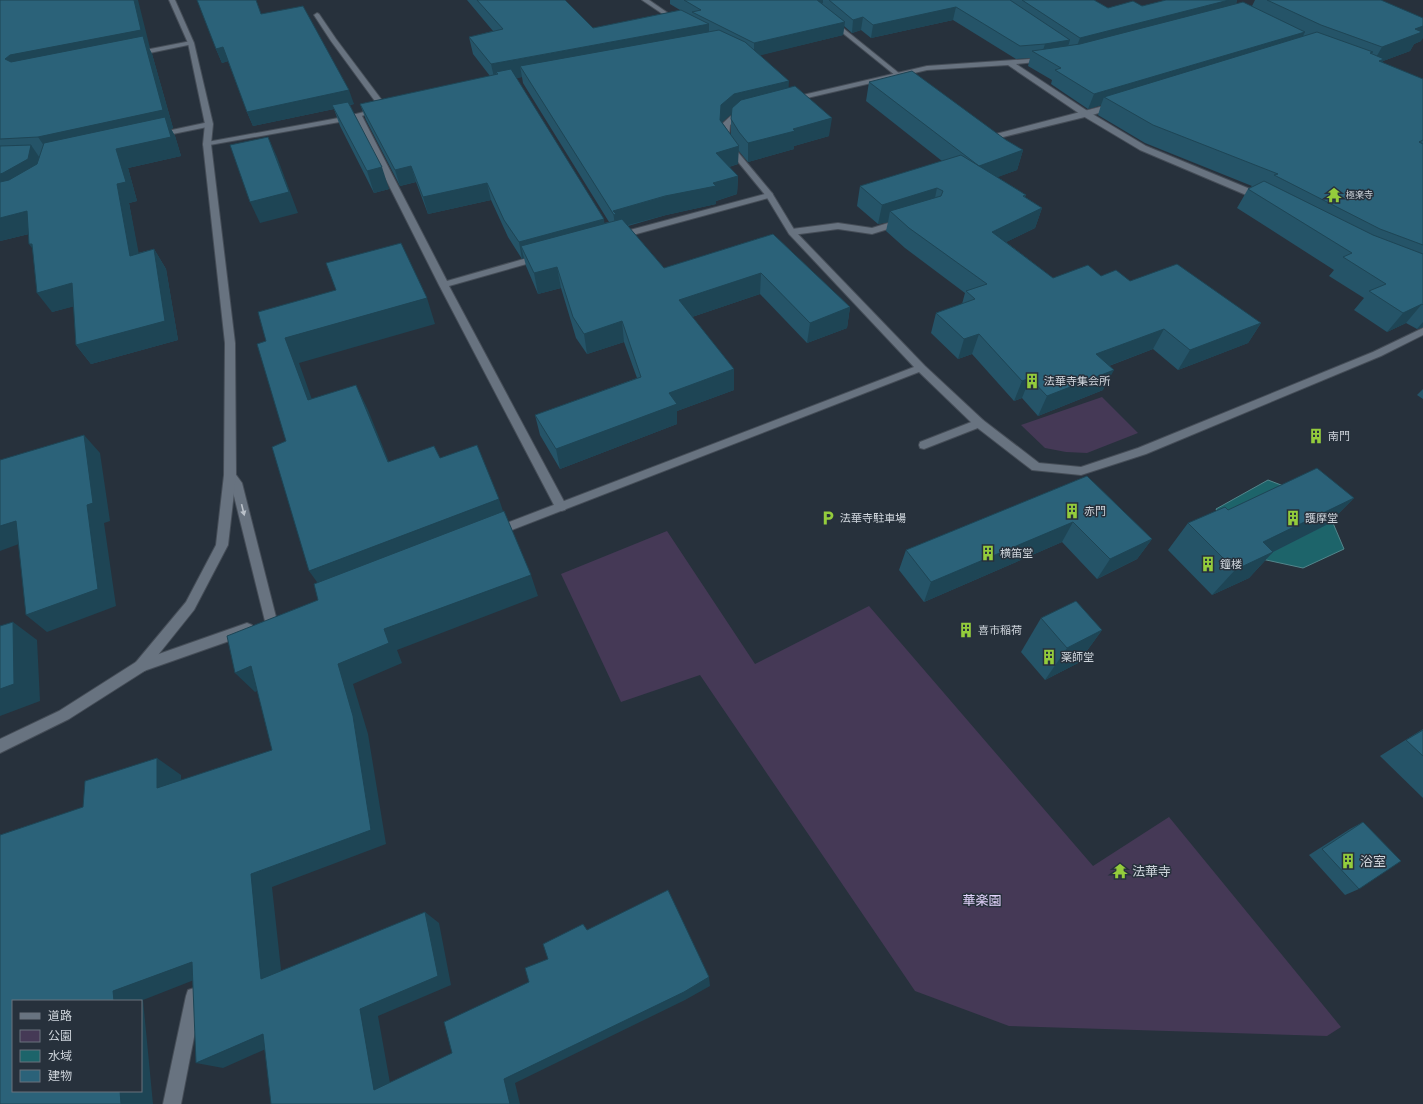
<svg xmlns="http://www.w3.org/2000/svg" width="1423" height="1104" viewBox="0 0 1423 1104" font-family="Mulish,'Noto Sans JP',sans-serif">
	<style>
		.green { fill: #453956 }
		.water { fill: #1d646a; stroke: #52868c }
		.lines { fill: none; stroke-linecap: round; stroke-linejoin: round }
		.lane-casing { stroke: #454d57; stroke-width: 2 }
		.street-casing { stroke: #454d57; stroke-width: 2 }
		.secondary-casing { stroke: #454d57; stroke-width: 2 }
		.lane { fill: #687380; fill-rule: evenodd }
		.street { fill: #687380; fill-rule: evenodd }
		.secondary { fill: #687380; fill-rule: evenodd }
		.wall { fill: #255468; fill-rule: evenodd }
		.shaded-wall { fill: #1e4555 }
		.building { fill: #2b6279; stroke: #1e4555 }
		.oneway { fill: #bac1c9 }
		.labels { text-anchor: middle; stroke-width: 3; stroke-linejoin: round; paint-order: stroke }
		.far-poi-label { font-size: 9px; fill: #ced4db; stroke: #27313c; text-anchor: start }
		.poi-label { font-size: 11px; fill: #ced4db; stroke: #27313c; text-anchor: start }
		.near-poi-label { font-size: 13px; fill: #ced4db; stroke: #27313c; text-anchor: start }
		.near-park-label { font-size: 13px; fill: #e4d4fd; stroke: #27313c }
	</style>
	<rect width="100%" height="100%" fill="#27313c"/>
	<g class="green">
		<polygon points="1102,397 1138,433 1087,453 1066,452 1045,448 1021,425"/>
		<polygon points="667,531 755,664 869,606 1093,866 1169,817 1341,1027 1327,1036 1009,1026 915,991 700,675 621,702 561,574"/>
	</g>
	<polygon class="water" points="1268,480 1302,493 1330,516 1344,549 1303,568 1248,556 1227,534 1216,509"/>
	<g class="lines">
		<g class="lane-casing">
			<g id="lane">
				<polygon points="642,0 649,0 681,22 676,23"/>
				<polygon points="829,20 833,20 900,74 900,76 896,76 829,22"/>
				<polygon points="1115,103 1119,105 1118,107 1089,116 995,139 991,137 992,135"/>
				<polygon points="355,114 361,114 362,116 447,281 541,254 545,257 544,259 449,286 567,507 565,510 561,511 557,510 555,507 439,285 354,116"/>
				<polygon points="769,193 772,193 773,195 772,197 618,239 614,236 615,234"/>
				<polygon points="901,219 905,222 904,224 872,234 838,229 792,235 788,232 792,229 838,223 872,228"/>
				<polygon points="979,419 983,420 984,423 983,426 924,449 920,448 919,445 920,442"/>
				<polygon points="194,988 200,990 202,996 181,1104 163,1104 186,996 188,990"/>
			</g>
		</g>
		<g class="street-casing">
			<g id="street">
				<polygon points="317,13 319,14 336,39 387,107 387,111 381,110 345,121 204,146 203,144 207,142 344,117 380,108 331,41 314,15"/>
				<polygon points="191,41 193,42 193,44 135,56 132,54 135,52"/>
				<polygon points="1044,58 1046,59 1046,61 1016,64 1089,112 1146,146 1250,189 1265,198 1261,200 1258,200 1140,150 1083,116 1008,65 927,70 790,102 786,100 790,98 927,66"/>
				<polygon points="744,111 747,111 747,115 740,117 730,125 729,137 737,151 772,193 795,231 925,366 983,420 1039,463 1081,467 1138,448 1373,352 1423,328 1423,335 1381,356 1146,454 1081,475 1032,470 975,426 919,372 499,535 495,537 491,535 489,532 491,529 914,367 789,234 766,196 730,152 721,137 722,124 734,113"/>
				<polygon points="209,122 212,122 212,126 158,137 154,135 158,133"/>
				<polygon points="230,471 234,472 242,483 277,621 275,625 271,626 267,625 265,621 231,484 224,475 226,472"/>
				<polygon points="247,623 252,625 253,629 252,633 141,672 136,670 134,666 136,662"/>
			</g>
		</g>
		<g class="secondary-casing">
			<polygon id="secondary" points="169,0 175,0 194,43 213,124 211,144 235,343 236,475 228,545 194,610 146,670 69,719 0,753 0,739 59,711 136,662 186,602 216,545 224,475 225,343 203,144 205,124 188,43"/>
		</g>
		<use href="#lane" class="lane"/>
		<use href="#street" class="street"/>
		<use href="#secondary" class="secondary"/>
	</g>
	<g class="wall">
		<polygon points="0,0 150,48 149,48 152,54 173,128 171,129 175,136 181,156 128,168 137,201 129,203 138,253 154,249 166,269 178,340 91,364 76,345 74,306 52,312 29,234 0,241"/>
		<path d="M467,0H565L593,28L680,10L670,4V0H1094L1108,8L1142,6L1166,0H1237L1236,4L1252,6L1255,0H1381L1421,41L1414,44L1410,51L1383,61L1382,63L1423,79V327L1417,329L1406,323L1387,332L1354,310L1364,298L1329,276L1334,270L1237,208L1248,189L1252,186L1145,143L1098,115L1101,105L1088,109L1051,84L1052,80L1028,66L1030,58L1016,59L953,20L871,38L861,30L852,33L844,26L843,35L760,55L829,136L794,146V149L748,162L738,150V164L729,167L738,176L737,194L716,201V204L666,215L628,226L664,268L773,234L850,307L847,328L807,343L760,294L692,317L734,369V390L677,411V424L560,469L540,435L535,415L637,378L624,342L587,354L576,338L561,288L538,294L526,266L524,258L522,259L508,237L491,200L428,214L416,182L400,186L366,120L360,104L490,76L473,54L469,37L493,31ZM522,77L523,83L609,222L604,223L516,78ZM731,114V135L722,122Z"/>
		<polygon points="261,14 354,104 350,105 389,189 374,193 340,126 334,109 253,126 247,112 228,61 222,63 216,49"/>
		<polygon points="869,82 1006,140 1023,150 1017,170 997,177 1026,195 1025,197 1042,208 1035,228 1006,242 1053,278 1101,276 1130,281 1261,323 1248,343 1178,370 1153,349 1109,366 1103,390 1038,416 1022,398 1014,401 972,354 958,359 931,333 936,313 962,304 965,293 905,248 886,231 888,222 878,224 857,206 860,186 942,161 866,101"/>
		<polygon points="1423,389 1423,399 1417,395"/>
		<polygon points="1087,476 1152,539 1137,559 1097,579 1062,542 924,602 899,570 906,550"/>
		<polygon points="1354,498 1328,524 1273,552 1249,578 1212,595 1168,550 1188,523 1228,510"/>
		<polygon points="1041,618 1102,630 1078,663 1045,680 1021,652"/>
		<polygon points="1423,729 1423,798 1380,756"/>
		<polygon points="1363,822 1359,889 1345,895 1309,855 1350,829"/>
	</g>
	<g class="shaded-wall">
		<polygon points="134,0 138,0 150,48 149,48 152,54 173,128 171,129 175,136 181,156 128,168 137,201 129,203 143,275 51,156 38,137 22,74 5,59 10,55"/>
		<polygon points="810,0 823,0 823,3 810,6"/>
		<polygon points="1229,0 1237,0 1233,11 1075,51 1080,38"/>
		<polygon points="956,7 953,20 871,38 873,25"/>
		<polygon points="863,17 861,30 852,33 853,20"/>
		<polygon points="845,22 843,35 754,57 754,43"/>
		<polygon points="709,24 709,41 520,66 522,77 499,81 498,74 496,72 498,81 495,82 491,64"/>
		<polygon points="1423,26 1423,38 1421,41 1414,44 1410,51 1383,61 1373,77 1371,66 1382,47 1415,29"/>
		<polygon points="1305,32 1298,46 1104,97 1101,105 1088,109 1094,94"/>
		<polygon points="1070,40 1066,53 1041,57 1045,44"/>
		<polygon points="223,47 229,61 222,63 216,49"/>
		<polygon points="789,81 788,98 734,112 721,123 720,120 721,105 734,94"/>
		<polygon points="349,90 354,104 334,108 332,105 334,109 253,126 247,112"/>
		<polygon points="832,118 829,136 794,146 794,149 748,162 748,143 793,129"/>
		<polygon points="268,137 277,157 298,213 260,223 250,202"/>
		<polygon points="31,145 44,164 0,197 0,174"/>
		<polygon points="739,146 738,164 716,171 716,153"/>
		<polygon points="1023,150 1017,170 974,186 979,166"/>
		<polygon points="411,166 416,182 400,186 395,170"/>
		<polygon points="382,167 389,189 374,193 367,171"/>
		<polygon points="738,176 737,194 716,201 716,204 666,215 617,228 616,233 613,211"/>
		<polygon points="487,183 491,200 428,214 423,197"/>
		<polygon points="937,188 933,208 890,211 888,222 878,224 882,205"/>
		<polygon points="1042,208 1035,228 986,252 992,232"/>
		<polygon points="27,211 41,231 0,241 0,218"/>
		<polygon points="604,219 606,236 521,246 524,258 522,259 519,242"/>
		<polygon points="29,244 32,244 44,264"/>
		<polygon points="154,249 166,269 178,340 91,364 76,345"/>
		<polygon points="557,267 561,288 538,294 534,273"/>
		<polygon points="761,273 760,294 680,321 679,300"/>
		<polygon points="72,283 87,303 52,312 37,293"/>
		<polygon points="427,298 435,324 299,363 321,425 308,400 285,338"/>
		<polygon points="1422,304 1406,323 1387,332 1403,313"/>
		<polygon points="850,307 847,328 807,343 810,323"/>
		<polygon points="622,321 624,342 587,354 584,334"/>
		<polygon points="1423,322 1423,327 1417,329"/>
		<polygon points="1261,323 1248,343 1178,370 1190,350"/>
		<polygon points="1164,329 1153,349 1087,374 1096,354"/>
		<polygon points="979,334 972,354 958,359 964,339"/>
		<polygon points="734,369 734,390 677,411 677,424 560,469 556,449 669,393"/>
		<polygon points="1114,370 1103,390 1038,416 1047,396"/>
		<polygon points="1030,378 1022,398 1014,401 1022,381"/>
		<polygon points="356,385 368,410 399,487 388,462"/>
		<polygon points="84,435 100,453 110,521 104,523 116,606 47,632 26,615"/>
		<polygon points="1354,498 1328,524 1261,558 1273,552 1249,578 1212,595 1235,570 1263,542"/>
		<polygon points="499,499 507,523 325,593 309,571"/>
		<polygon points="16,521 35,538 0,551 0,526"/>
		<polygon points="1073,522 1062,542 924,602 931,582"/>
		<polygon points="1152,539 1137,559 1097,579 1110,559"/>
		<polygon points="531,575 538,596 397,650 402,663 353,684 368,734 386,844 272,887 283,988 261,979 251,874 338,664 384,629"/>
		<polygon points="13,622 37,640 40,701 0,716 0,689"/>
		<polygon points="1102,630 1078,663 1045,680 1067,648"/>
		<polygon points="251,666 270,686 255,692 235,673"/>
		<polygon points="157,758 181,775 181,805 157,788"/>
		<polygon points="425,912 439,923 451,985 378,1016 392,1094 374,1090 360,1009"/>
		<polygon points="192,962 217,971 143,1000 153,1104 121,1104 120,1091 141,1091 141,1001 114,1001 113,991"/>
		<polygon points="709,977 710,986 685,1000 515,1083 520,1104 510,1104 504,1079"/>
		<polygon points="263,1034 286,1040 223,1068 196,1063"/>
	</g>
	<g class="building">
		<polygon points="0,0 134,0 141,30 10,55 5,59 11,62 143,36 163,110 38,137 0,139"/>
		<polygon points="197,0 256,0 261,14 303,6 349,90 247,112 223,47 216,49"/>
		<polygon points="477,0 565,0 593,28 681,10 709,24 491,64 469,37 503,29"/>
		<polygon points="684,0 817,0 845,22 754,43 692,12 701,10"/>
		<polygon points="829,0 1010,0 1070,40 1045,44 1020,46 956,7 873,25 863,17 853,20"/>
		<polygon points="1022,0 1094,0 1108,8 1133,1 1142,6 1166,0 1229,0 1080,38"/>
		<polygon points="1267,0 1381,0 1423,18 1423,26 1415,29 1422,32 1382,47 1321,25"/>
		<polygon points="1243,2 1305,32 1094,94 1055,70 1061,68 1032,51 1080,44"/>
		<polygon points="719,30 745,42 789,81 734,94 721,105 720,120 739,146 716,153 738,176 713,183 716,186 665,196 613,211 616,214 614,215 520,66"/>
		<polygon points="1317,32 1373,52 1370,53 1384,59 1379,61 1423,79 1423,140 1419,142 1423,144 1423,245 1380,229 1274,175 1278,174 1153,125 1104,97"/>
		<polygon points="511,69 604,219 519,242 504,220 487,183 423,197 411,166 395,170 360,104 498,74 496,72"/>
		<polygon points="912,71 1006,140 1023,150 979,166 1026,195 1023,196 1042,208 992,232 1053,278 1088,265 1101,276 1116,270 1130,281 1177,264 1261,323 1190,350 1164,329 1096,354 1114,370 1047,396 1030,378 1022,381 979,334 964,339 936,313 975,299 966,291 987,284 909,228 890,211 941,196 943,191 937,188 882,205 860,186 961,155 979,166 869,82"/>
		<polygon points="795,86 832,118 793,129 795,131 748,143 739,132 731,119 732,108 741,100"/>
		<polygon points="348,102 382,167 367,171 332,105"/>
		<polygon points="165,117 171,137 116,149 126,182 117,184 130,256 154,249 165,321 76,345 72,283 37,293 32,244 29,244 27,211 0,218 0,182 9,180 37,164 44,143"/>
		<polygon points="268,137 289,192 250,202 230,145"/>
		<polygon points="31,145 28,159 3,173 0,174 0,146"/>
		<polygon points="1264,181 1373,235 1423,254 1423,305 1422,304 1403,313 1369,291 1386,284 1343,257 1352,253 1248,189"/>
		<polygon points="622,219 664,268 773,234 850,307 810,323 761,273 679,300 734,369 669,393 677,404 556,449 535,415 641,377 622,321 584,334 573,317 557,267 534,273 521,246"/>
		<polygon points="401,243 427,298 285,338 308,400 356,385 388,462 434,446 440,458 477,445 499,499 309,571 272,447 286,441 257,344 266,341 258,312 336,290 326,263"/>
		<polygon points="84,435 93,503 87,505 98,589 26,615 16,521 0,526 0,460"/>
		<polygon points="1317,468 1354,498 1263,542 1273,552 1235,570 1188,523 1225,507 1228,510"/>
		<polygon points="1087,476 1152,539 1110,559 1073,522 931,582 906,550"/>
		<polygon points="504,511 531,575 384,629 389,643 338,664 353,716 371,830 251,874 261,979 425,912 438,976 360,1009 374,1090 452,1053 444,1022 529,982 525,968 548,959 543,944 583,924 587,930 668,890 709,977 684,992 504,1079 510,1104 271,1104 263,1034 196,1063 192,962 113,991 114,1001 13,1001 13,1091 120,1091 121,1104 0,1104 0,835 83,807 85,781 157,758 157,788 272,750 251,666 235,673 227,636 318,600 314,584"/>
		<polygon points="1076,601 1102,630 1067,648 1041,618"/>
		<polygon points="13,622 14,684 0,689 0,626"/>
		<polygon points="1423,730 1423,756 1406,740"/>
		<polygon points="1363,822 1401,861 1359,889 1322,849"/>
	</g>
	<defs><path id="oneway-solid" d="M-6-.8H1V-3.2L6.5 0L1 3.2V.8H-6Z"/></defs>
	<use class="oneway" href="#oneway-solid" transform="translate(243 510) rotate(76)"/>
	<defs>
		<g id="temple-bare" transform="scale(1.2)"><path d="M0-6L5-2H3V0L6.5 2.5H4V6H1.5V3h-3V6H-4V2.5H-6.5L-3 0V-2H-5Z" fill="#94cc3c" stroke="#27313c" stroke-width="2.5" paint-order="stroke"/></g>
		<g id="building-bare" transform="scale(1.2)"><path d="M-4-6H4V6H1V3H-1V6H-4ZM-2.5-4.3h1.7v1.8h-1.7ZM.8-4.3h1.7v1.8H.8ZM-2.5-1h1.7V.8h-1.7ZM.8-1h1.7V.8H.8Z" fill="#94cc3c" stroke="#27313c" stroke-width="2.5" paint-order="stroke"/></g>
		<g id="parking-bare" transform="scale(1.2)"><path d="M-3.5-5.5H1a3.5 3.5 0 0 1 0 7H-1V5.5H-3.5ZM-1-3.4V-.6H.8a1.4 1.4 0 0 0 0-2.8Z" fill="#94cc3c" stroke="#27313c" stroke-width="2.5" paint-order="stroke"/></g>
	</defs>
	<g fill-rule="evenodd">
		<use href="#temple-bare" x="1334" y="195"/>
		<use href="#building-bare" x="1032" y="381"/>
		<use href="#building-bare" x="1316" y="436"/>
		<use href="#building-bare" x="1072" y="511"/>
		<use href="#parking-bare" x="828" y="518"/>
		<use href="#building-bare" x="1293" y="518"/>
		<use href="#building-bare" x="988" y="553"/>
		<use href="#building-bare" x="1208" y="564"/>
		<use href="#building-bare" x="966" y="630"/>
		<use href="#building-bare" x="1049" y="657"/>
		<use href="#building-bare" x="1348" y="861"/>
		<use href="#temple-bare" x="1120" y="871"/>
	</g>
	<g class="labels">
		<g class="far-poi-label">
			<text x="1346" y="198">極楽寺</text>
		</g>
		<g class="poi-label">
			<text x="1044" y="385">法華寺集会所</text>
			<text x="1328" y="440">南門</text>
			<text x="1084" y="515">赤門</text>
			<text x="840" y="522">法華寺駐車場</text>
			<text x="1305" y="522">護摩堂</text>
			<text x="1000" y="557">横笛堂</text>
			<text x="1220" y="568">鐘楼</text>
			<text x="978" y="634">喜市稲荷</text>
			<text x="1061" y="661">薬師堂</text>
		</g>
		<g class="near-poi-label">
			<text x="1360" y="866">浴室</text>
			<text x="1132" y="876">法華寺</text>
		</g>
		<g class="near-park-label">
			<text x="982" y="905">華楽園</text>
		</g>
	</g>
	<rect x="12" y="1000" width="130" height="92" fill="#27313c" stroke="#6a727c"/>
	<rect x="20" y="1013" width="20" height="6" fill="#687380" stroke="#6a727c"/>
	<text x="48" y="1020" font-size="12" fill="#ced4db">道路</text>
	<rect x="20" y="1030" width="20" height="12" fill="#453956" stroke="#6a727c"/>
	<text x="48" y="1040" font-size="12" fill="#ced4db">公園</text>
	<rect x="20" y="1050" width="20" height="12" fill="#1d646a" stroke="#6a727c"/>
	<text x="48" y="1060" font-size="12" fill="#ced4db">水域</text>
	<rect x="20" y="1070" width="20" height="12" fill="#2b6279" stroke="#6a727c"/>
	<text x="48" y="1080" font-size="12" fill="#ced4db">建物</text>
</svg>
